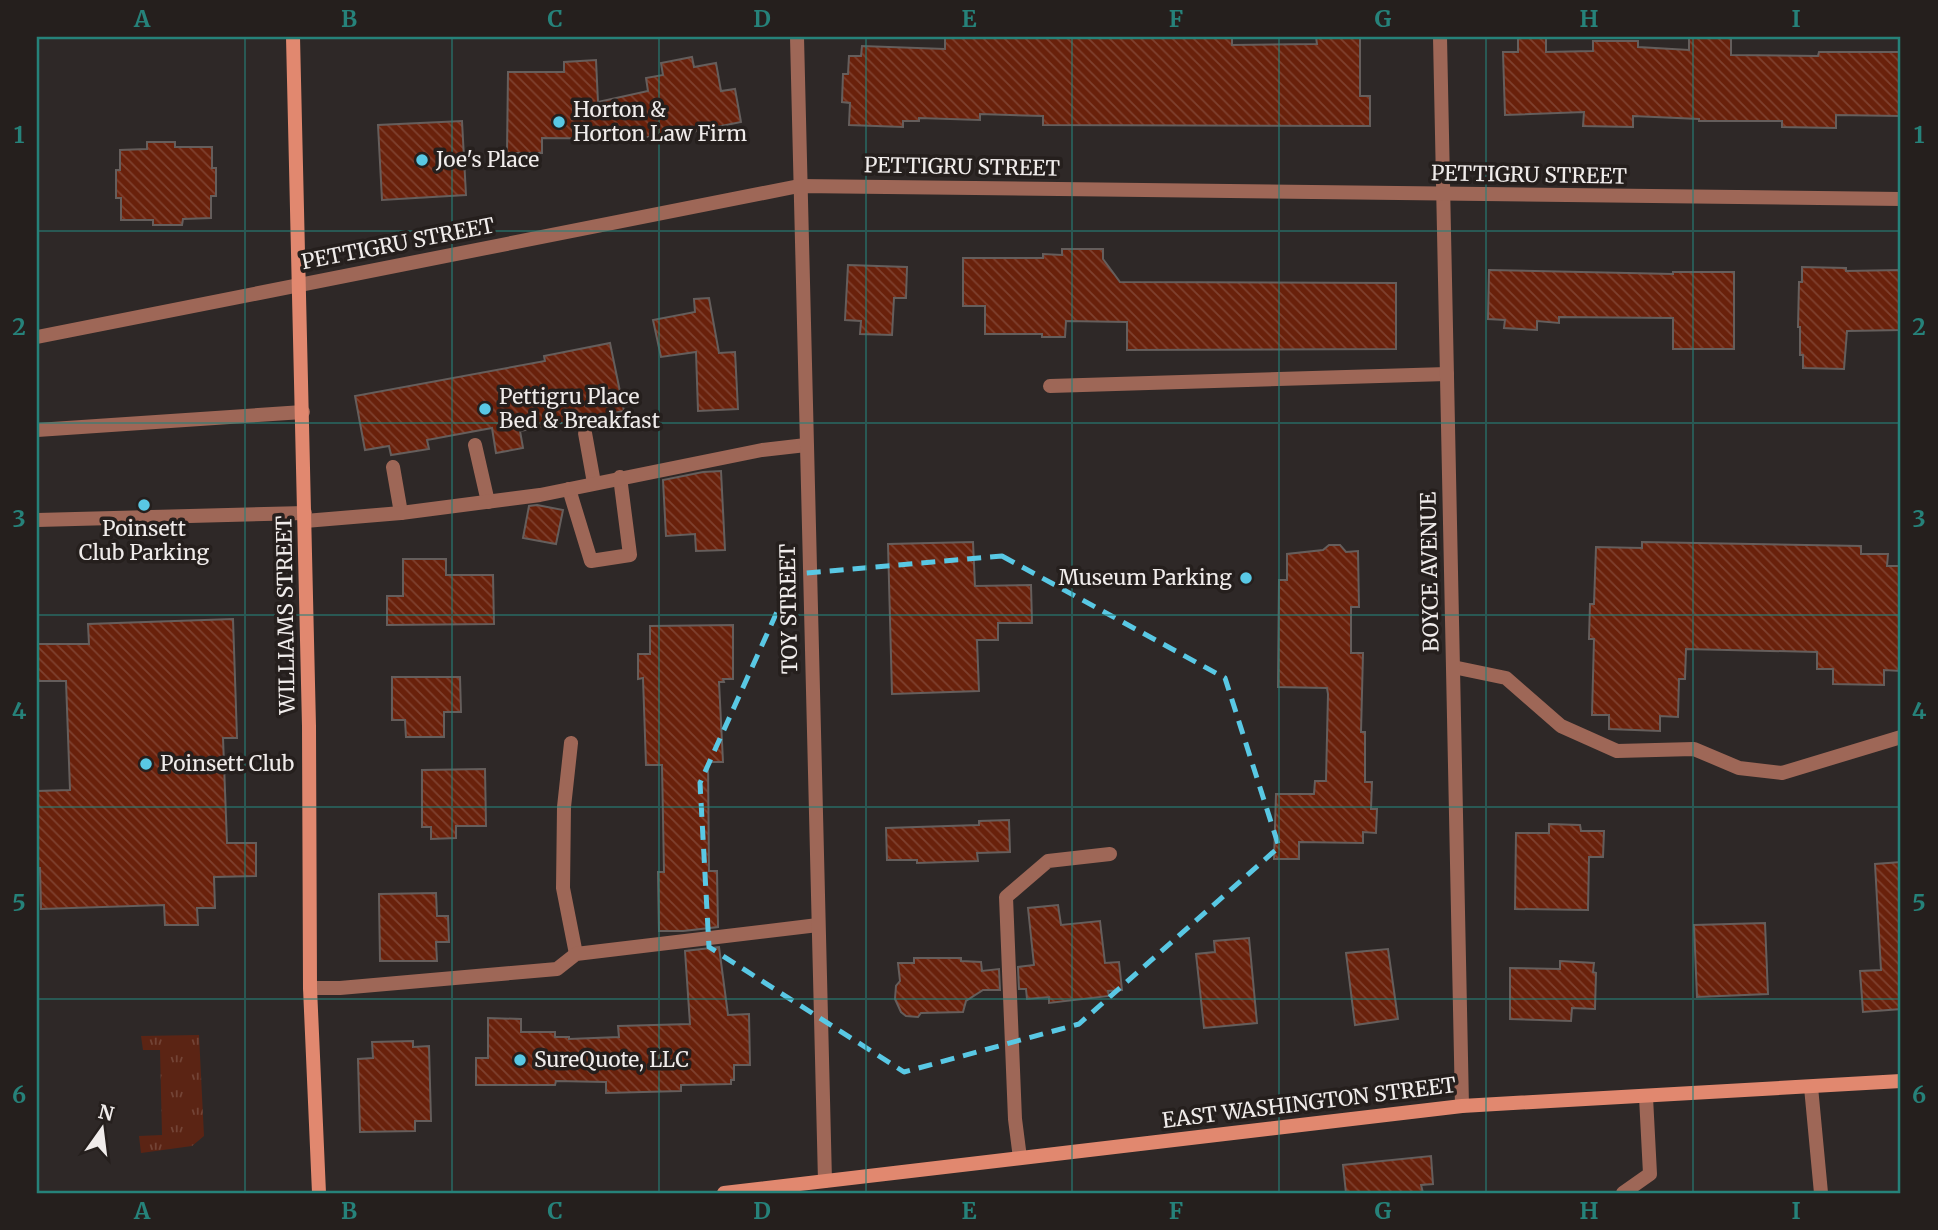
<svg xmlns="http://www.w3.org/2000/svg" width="1938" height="1230" viewBox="0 0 1938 1230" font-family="Merriweather,serif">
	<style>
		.grass { fill: url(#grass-tufts) }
		.building { fill: url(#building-back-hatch); stroke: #655e5c; stroke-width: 2 }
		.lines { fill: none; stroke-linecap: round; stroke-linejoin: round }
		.lane { stroke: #9e6757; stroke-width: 14 }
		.street { stroke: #9e6757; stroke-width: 14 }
		.secondary { stroke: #e1886f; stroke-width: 14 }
		.marked { fill: none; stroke: #59c8e4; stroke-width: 5; stroke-dasharray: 14 9; stroke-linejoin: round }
		.grid { fill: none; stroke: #26827a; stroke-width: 2; stroke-opacity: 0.55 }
		.poi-dot { fill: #59c8e4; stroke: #251f1d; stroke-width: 2.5 }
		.labels { text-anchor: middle; stroke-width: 7; stroke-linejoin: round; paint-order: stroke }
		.poi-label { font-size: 21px; fill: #f0eceb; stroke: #251f1d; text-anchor: start }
		.street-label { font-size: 21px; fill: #f0eceb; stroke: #251f1d }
		.neatline { fill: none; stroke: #26827a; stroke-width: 2.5 }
		.grid-label { font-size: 23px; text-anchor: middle; font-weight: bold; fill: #26827a }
	</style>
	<defs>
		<pattern id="grass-tufts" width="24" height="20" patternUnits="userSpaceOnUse" patternTransform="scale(1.75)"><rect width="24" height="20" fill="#5b2414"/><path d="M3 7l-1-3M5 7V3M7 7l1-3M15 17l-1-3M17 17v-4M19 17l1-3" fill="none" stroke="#734436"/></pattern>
		<pattern id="building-back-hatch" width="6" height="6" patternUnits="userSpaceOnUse" patternTransform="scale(1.75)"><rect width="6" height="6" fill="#69210b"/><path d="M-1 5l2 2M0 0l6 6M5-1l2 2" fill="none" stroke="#7f412f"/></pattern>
	</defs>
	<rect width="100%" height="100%" fill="#2e2827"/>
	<polygon class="grass" points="199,1035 204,1136 192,1146 141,1153 139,1136 162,1135 160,1050 143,1050 141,1036"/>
	<g class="building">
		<polygon points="945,37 1232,37 1232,45 1317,44 1316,37 1360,37 1360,96 1370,96 1370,126 1043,125 1043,116 980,114 980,120 919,118 919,121 903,121 903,127 849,125 850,103 842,102 843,74 848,74 849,56 861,56 862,46 945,49"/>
		<polygon points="1546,37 1546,52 1593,51 1593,41 1638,41 1638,47 1689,50 1689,37 1731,37 1731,55 1818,56 1819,52 1901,52 1901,116 1836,115 1836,128 1782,127 1782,121 1699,121 1699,119 1633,116 1633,127 1583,126 1584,112 1505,115 1503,52 1518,52 1518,38"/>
		<polygon points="692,57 694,67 716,63 721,91 735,89 741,122 682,134 681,131 637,139 542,138 542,153 507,153 508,72 564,72 564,62 596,60 598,102 648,91 646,78 663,75 661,63"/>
		<polygon points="462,121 466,195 382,200 378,125"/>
		<polygon points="147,142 175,142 175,147 212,147 212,168 216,168 216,196 211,196 211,218 183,219 182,225 153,225 153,220 121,220 121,198 116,198 116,170 120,170 120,150 147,149"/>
		<polygon points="1062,249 1103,249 1103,259 1120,282 1396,283 1396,349 1127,350 1127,322 1066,321 1065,337 1042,337 1042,334 985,334 985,306 963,306 963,258 1043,258 1043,254 1062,255"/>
		<polygon points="848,265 907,267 906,298 894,298 892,335 860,334 861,321 845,320"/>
		<polygon points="1802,267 1846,268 1846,271 1901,270 1901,330 1847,331 1844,369 1803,368 1803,355 1800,355 1800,327 1798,327 1799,282 1802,282"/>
		<polygon points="1489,270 1673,274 1673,272 1734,272 1734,349 1673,349 1673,318 1559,317 1559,323 1537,321 1537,330 1504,328 1505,320 1488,319"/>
		<polygon points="709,298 719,353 735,352 738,409 698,411 696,352 661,357 653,320 695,312 694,299"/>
		<polygon points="610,343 624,411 520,431 523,448 496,453 492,428 427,440 429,449 391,455 389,446 365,450 355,396 545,361 544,356"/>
		<polygon points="721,471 725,550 696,551 695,534 666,536 663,480 703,472"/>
		<polygon points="537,505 563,510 556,544 523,538 529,506"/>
		<polygon points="973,542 975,586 1031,585 1032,623 998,623 998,640 977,640 979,691 892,694 888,544"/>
		<polygon points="1642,542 1861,546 1861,554 1888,554 1887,566 1900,566 1899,574 1901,574 1901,671 1884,670 1884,685 1833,684 1833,669 1817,669 1817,652 1686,649 1685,679 1679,679 1678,717 1660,716 1660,731 1609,729 1609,715 1592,715 1594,639 1589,639 1590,604 1594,604 1596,547 1642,548"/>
		<polygon points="1329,545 1340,545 1346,552 1358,551 1359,607 1351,607 1351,653 1363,653 1361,732 1365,732 1365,782 1372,782 1371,809 1377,809 1376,833 1363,832 1363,843 1299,842 1299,859 1274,859 1276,794 1314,794 1315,781 1326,781 1328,694 1327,688 1278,687 1279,580 1287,580 1287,554 1323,550"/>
		<polygon points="403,559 446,559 446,575 493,575 494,624 387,625 387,596 403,596"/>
		<polygon points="233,619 237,738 223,738 227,843 256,843 256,876 214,877 215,908 197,908 198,925 165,925 164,905 41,909 40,868 37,868 37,791 70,790 66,681 37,681 37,644 89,644 88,624"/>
		<polygon points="733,625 733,679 723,679 724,682 719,682 723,762 708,762 709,871 717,871 718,927 683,931 659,931 658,872 664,872 662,765 646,765 643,678 638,679 638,654 650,654 650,626"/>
		<polygon points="392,677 460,677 461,712 444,712 444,737 406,737 405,720 392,720"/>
		<polygon points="485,769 486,826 456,826 456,838 431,839 431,827 422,827 422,770"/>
		<polygon points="1009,820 1010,852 977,853 978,861 917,863 917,860 887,860 886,828 979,825 979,821"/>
		<polygon points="1549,824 1580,825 1581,831 1604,831 1603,857 1589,857 1588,910 1515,909 1516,833 1549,833"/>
		<polygon points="1901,862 1901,1009 1863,1012 1860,971 1881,970 1875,864"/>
		<polygon points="436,893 437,916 448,916 449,942 436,942 437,961 380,961 379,894"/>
		<polygon points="1058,905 1061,925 1100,921 1105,963 1119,962 1122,990 1108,991 1109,996 1049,1003 1049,997 1027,999 1026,989 1019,989 1018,967 1034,965 1028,908"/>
		<polygon points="1765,923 1768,994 1697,997 1694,925"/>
		<polygon points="1249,938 1257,1023 1204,1028 1196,954 1215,952 1214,941"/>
		<polygon points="719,947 728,1015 749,1014 750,1065 734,1065 734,1080 731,1080 731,1084 681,1085 681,1091 606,1093 606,1082 556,1081 555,1085 476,1085 476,1058 488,1058 488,1018 521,1019 521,1032 555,1032 555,1037 569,1037 569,1039 619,1037 618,1026 690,1024 685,951"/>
		<polygon points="1388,949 1398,1019 1355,1025 1346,953"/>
		<polygon points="914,958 961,958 961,961 981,962 982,971 999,969 1000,990 983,990 966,1001 963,1012 921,1013 918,1017 906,1016 901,1012 895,999 896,986 900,981 898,963 914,963"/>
		<polygon points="1560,961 1594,963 1593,972 1596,973 1595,1009 1572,1008 1571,1021 1510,1019 1510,968 1560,969"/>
		<polygon points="413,1041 413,1047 429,1046 431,1121 415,1121 415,1131 360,1132 358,1059 373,1058 372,1042"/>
		<polygon points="1431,1156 1433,1184 1421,1185 1423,1193 1346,1193 1343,1165"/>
	</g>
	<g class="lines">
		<g class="lane">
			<polyline points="1050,386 1447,374"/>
			<polyline points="37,430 303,412"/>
			<polyline points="585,433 594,483"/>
			<polyline points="475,445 488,502"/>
			<polyline points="393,467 401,513"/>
			<polyline points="569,489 591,561 630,555 620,477"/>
			<polyline points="37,520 305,513"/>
			<polyline points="305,521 401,513 540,495 762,450 806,445"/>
			<polyline points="1453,667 1506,678 1561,726 1617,751 1694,749 1739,768 1782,773 1901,737"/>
			<polyline points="571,743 564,807 563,888 576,954"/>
			<polyline points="310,988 340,988 557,969 576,954 818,925"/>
			<polyline points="1020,1158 1015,1119 1006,897 1048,861 1110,854"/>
			<polyline points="1623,1193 1650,1174 1646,1097"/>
		</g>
		<g class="street">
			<polyline points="797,37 825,1181"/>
			<polyline points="1440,37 1462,1106"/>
			<polyline points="37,337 799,186 1901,199"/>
			<polyline points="1811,1087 1821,1193"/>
		</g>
		<g class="secondary">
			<polyline points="293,37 309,726 310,988 319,1193"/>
			<polyline points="724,1193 1462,1106 1901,1081"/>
		</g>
	</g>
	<path class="marked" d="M1002,556L1225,678L1279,847L1079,1024L904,1072L709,947L700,783L794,574Z"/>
	<path class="grid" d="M245,37V1193M452,37V1193M659,37V1193M866,37V1193M1072,37V1193M1279,37V1193M1486,37V1193M1693,37V1193M37,231H1901M37,423H1901M37,615H1901M37,807H1901M37,999H1901"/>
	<g class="poi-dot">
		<circle cx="559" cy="122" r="7"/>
		<circle cx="422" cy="160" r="7"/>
		<circle cx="485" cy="409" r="7"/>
		<circle cx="144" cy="505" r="7"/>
		<circle cx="1246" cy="578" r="7"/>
		<circle cx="146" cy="764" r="7"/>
		<circle cx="520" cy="1060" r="7"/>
	</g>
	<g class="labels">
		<g class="poi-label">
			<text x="573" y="117">Horton &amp;<tspan x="573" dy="24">Horton Law Firm</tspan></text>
			<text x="436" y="167">Joe's Place</text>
			<text x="499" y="404">Pettigru Place<tspan x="499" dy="24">Bed &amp; Breakfast</tspan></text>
			<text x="144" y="536" text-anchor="middle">Poinsett<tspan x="144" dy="24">Club Parking</tspan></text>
			<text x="1232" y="585" text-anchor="end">Museum Parking</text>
			<text x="160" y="771">Poinsett Club</text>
			<text x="534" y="1067">SureQuote, LLC</text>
		</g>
		<g class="street-label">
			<text transform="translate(962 167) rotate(1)" y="7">PETTIGRU STREET</text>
			<text transform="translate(1529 175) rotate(1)" y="7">PETTIGRU STREET</text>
			<text transform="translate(398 244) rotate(-11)" y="7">PETTIGRU STREET</text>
			<text transform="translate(1430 572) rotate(-91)" y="7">BOYCE AVENUE</text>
			<text transform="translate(789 609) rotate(-91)" y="7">TOY STREET</text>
			<text transform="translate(286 615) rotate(-91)" y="7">WILLIAMS STREET</text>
			<text transform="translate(1309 1103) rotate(-7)" y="7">EAST WASHINGTON STREET</text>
		</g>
	</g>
	<rect width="1938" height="1230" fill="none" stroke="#251f1d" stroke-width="77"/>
	<g transform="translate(102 1129) rotate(14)" stroke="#251f1d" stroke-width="5" paint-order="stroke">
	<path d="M0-5L12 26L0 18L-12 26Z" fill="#f0eceb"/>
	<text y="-10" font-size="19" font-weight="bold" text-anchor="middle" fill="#f0eceb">N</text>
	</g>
	<rect x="38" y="38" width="1861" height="1154" class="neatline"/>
	<g class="grid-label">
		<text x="142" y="27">A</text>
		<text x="349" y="27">B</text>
		<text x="555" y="27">C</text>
		<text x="762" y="27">D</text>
		<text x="969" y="27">E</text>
		<text x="1176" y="27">F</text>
		<text x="1383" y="27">G</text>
		<text x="1589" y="27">H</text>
		<text x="1796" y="27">I</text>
		<text x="19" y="143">1</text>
		<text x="1919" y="143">1</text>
		<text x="19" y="335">2</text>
		<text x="1919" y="335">2</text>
		<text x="19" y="527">3</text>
		<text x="1919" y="527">3</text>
		<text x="19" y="719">4</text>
		<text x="1919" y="719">4</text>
		<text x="19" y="911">5</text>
		<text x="1919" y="911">5</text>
		<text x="19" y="1103">6</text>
		<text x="1919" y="1103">6</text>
		<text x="142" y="1219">A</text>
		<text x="349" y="1219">B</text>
		<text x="555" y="1219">C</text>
		<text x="762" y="1219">D</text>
		<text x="969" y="1219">E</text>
		<text x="1176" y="1219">F</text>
		<text x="1383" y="1219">G</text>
		<text x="1589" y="1219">H</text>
		<text x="1796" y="1219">I</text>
	</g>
</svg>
